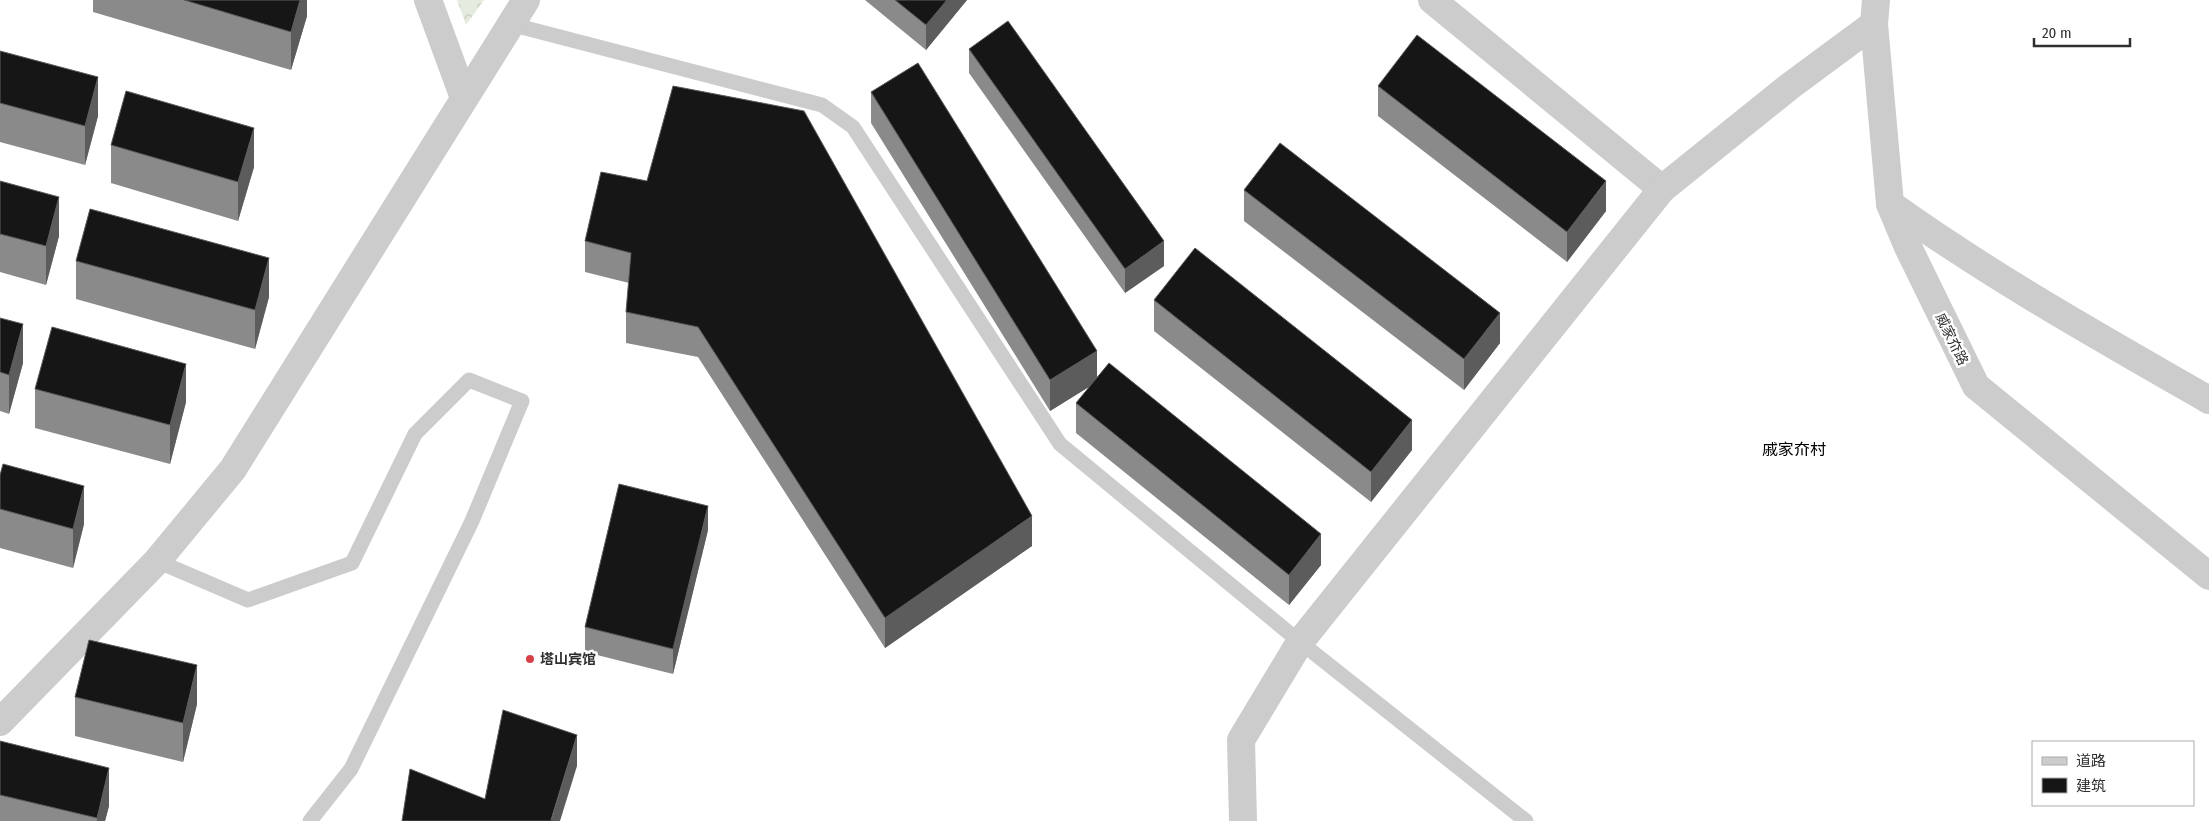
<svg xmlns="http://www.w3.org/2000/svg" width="2209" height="821" viewBox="0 0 2209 821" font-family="'Fira Sans Condensed','Noto Sans SC',sans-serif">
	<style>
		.forest { fill: url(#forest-crowns) }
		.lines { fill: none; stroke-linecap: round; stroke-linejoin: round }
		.lane { stroke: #ccc; stroke-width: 15 }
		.street { stroke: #ccc; stroke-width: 28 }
		.wall { fill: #8a8a8a }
		.shaded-wall { fill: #5c5c5c }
		.building { fill: #161616; stroke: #5c5c5c }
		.poi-dot { fill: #d74049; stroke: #fff; stroke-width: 2 }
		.labels { text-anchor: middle; stroke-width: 5; stroke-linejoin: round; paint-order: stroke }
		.street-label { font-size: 14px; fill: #2f2f2f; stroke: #fff }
		.poi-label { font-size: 14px; font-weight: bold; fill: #2f2f2f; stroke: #fff; text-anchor: start }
		.quarter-label { font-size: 16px; fill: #000; stroke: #fff }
	</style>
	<defs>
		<pattern id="forest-crowns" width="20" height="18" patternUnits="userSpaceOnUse" patternTransform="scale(1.25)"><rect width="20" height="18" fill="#e5ebde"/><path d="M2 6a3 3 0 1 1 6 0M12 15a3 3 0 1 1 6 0" fill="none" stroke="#c5cabf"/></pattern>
	</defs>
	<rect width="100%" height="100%" fill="#fff"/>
	<polygon class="forest" points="457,0 484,0 466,25"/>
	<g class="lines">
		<g class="lane">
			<polyline points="510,24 822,105 853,127 1060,444 1300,642 1526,821"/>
			<polyline points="157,561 248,600 352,563 415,434 469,380 522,401 472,521 351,769 310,821"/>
		</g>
		<g class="street">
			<polyline points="428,0 464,98"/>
			<polyline points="1432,0 1662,189"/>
			<polyline points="1876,0 1874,24 1890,204 1908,247 1976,386 2209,576"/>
			<path d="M1890,204C1992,277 2101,338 2209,400"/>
			<polyline points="0,722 157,561 233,469 526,0"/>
			<polyline points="1243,821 1241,740 1300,642 1662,189 1790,86 1874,24"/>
		</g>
	</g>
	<g class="wall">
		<polygon points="93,0 307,0 307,16 291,70 93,12"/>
		<polygon points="865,0 967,0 926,50"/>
		<polygon points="969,49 1164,266 1125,293 969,73"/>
		<polygon points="0,51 98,116 85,165 0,142"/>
		<polygon points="1378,86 1606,211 1567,262 1378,116"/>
		<polygon points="871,92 1097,378 1321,565 1289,605 1076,433 1076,403 1090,386 1050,411 871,123"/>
		<polygon points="111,145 254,167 238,221 111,183"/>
		<polygon points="601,172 1032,546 885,648 698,357 626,343 626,312 629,283 585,272 585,241"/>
		<polygon points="0,181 59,236 46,285 0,272"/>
		<polygon points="1244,190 1500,343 1464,390 1244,221"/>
		<polygon points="76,261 269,297 255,349 76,299"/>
		<polygon points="1154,300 1412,450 1371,502 1154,331"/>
		<polygon points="0,318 23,363 9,414 0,411"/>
		<polygon points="35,389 186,402 170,464 35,428"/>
		<polygon points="0,475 84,524 73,568 0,548"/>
		<polygon points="708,530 673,674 585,652 585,627"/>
		<polygon points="75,697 197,704 183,762 75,736"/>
		<polygon points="0,741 109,806 105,821 0,821"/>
	</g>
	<g class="shaded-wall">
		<polygon points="300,0 307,0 307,16 291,70 291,32"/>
		<polygon points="947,0 967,0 926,50 926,25"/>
		<polygon points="98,77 98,116 85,165 85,126"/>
		<polygon points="254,128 254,167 238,221 238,182"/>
		<polygon points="1606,181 1606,211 1567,262 1567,232"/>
		<polygon points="59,197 59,236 46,285 46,246"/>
		<polygon points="1164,241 1164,266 1125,293 1125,269"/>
		<polygon points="269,258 269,297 255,349 255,310"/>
		<polygon points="1500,313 1500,343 1464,390 1464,359"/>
		<polygon points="23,324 23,363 9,414 9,375"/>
		<polygon points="1097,351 1097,382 1050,411 1050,380"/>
		<polygon points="186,364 186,402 170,464 170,425"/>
		<polygon points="1412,420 1412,450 1371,502 1371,472"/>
		<polygon points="84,486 84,524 73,568 73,529"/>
		<polygon points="708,506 708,530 673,674 673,649"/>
		<polygon points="1032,516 1032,546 885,648 885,618"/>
		<polygon points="1321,534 1321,565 1289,605 1289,575"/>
		<polygon points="197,665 197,704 183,762 183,723"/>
		<polygon points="577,735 577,766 560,821 551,821"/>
		<polygon points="109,768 109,806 105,821 97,821 97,818"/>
	</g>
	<g class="building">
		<polygon points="184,0 300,0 291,32"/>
		<polygon points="895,0 947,0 926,25"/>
		<polygon points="1008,21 1164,241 1125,269 969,49"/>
		<polygon points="1417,35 1606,181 1567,232 1378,86"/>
		<polygon points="0,51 98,77 85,126 0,103"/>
		<polygon points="918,63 1097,351 1050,380 871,92"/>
		<polygon points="673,86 804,111 1032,516 885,618 698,327 626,312 631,253 585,241 601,172 647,181"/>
		<polygon points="126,91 254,128 238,182 111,145"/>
		<polygon points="1280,143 1500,313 1464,359 1244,190"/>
		<polygon points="0,181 59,197 46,246 0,234"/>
		<polygon points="90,209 269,258 255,310 76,261"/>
		<polygon points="1195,248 1412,420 1371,472 1154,300"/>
		<polygon points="0,318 23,324 9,375 0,372"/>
		<polygon points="52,327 186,364 170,425 35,389"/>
		<polygon points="1109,363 1321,534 1289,575 1076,403"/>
		<polygon points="3,464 84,486 73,529 0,509 0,475"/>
		<polygon points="619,484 708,506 673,649 585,627"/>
		<polygon points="89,640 197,665 183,723 75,697"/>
		<polygon points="503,710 577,735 551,820 555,821 402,821 410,769 485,799"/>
		<polygon points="0,741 109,768 97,818 0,795"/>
	</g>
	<circle class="poi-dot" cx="530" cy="659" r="5"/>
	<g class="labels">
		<g class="street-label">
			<text transform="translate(1952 339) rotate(64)" y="5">威家夼路</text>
		</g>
		<g class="poi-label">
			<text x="540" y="664">塔山宾馆</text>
		</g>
		<g class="quarter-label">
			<text x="1794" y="455">戚家夼村</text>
		</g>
	</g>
	<rect x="2032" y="741" width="162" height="65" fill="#ffffff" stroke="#acacac"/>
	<rect x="2042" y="757" width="25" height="8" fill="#cccccc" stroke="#acacac"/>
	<text x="2076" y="766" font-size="15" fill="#2f2f2f">道路</text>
	<rect x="2042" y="778" width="25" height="15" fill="#161616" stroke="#acacac"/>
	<text x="2076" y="791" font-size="15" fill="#2f2f2f">建筑</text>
	<path d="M2034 38v8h96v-8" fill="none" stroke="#2f2f2f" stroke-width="2.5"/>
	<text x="2042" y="38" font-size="15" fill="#2f2f2f" stroke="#ffffff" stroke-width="4" paint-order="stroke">20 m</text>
</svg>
